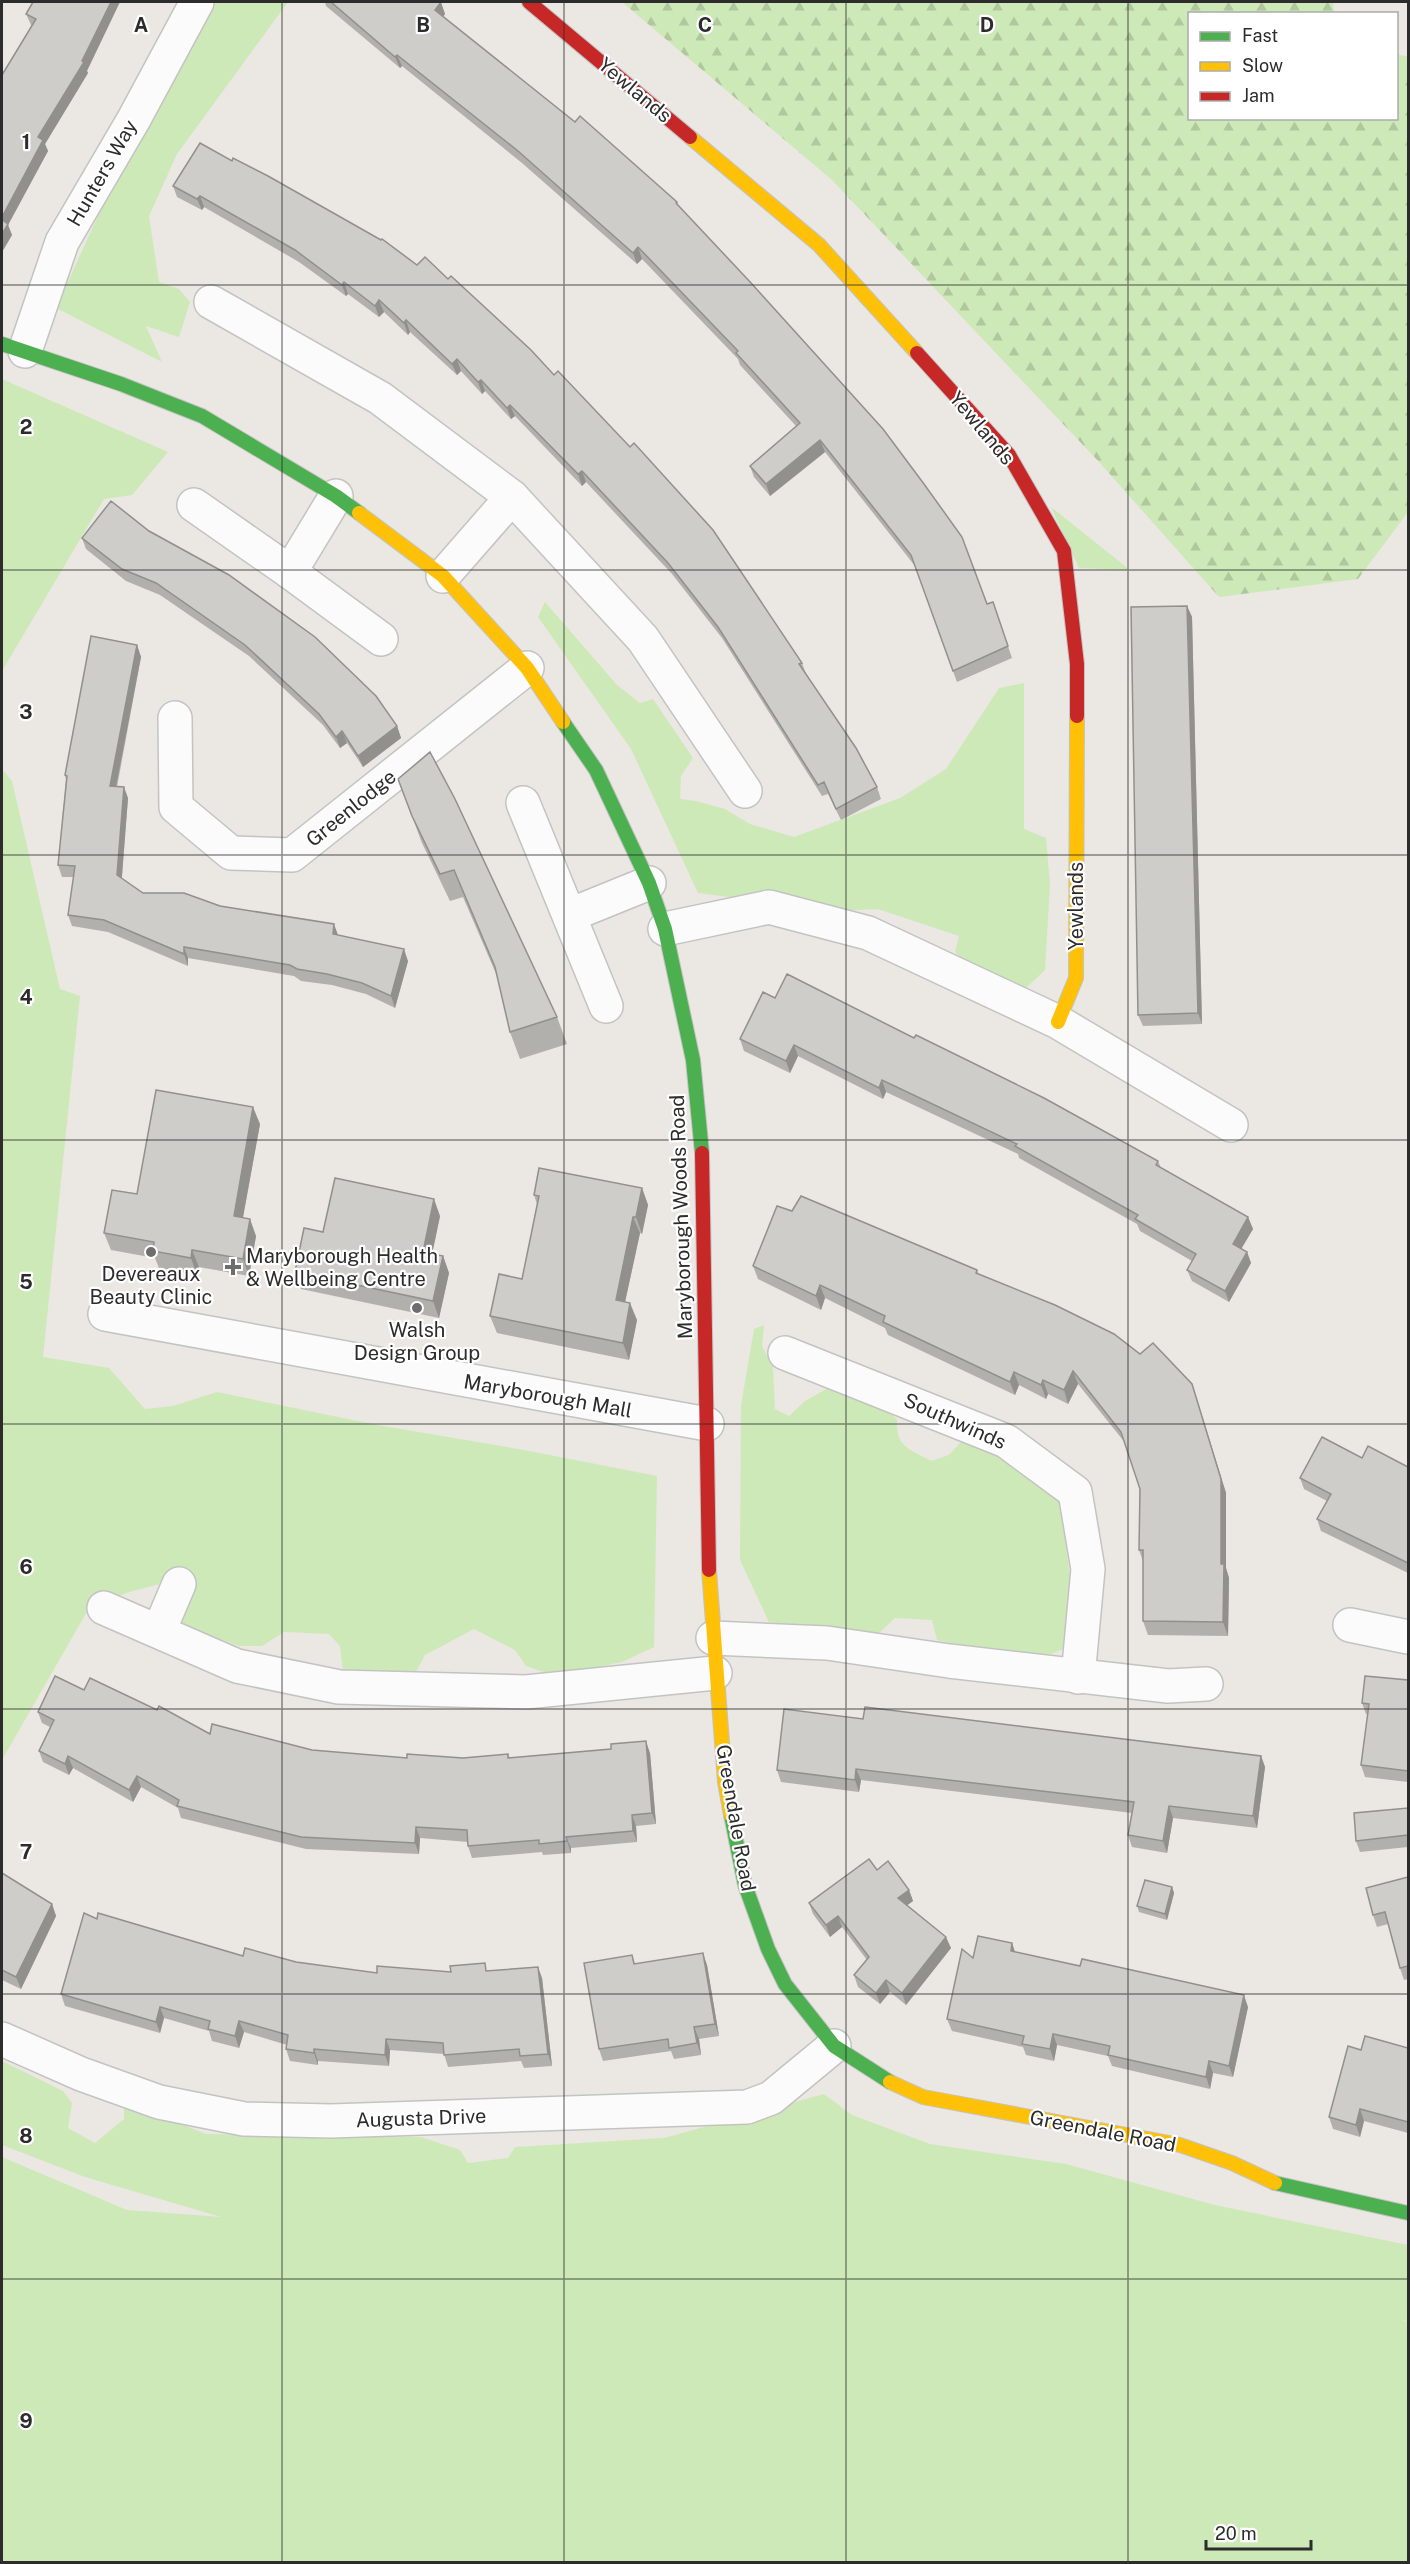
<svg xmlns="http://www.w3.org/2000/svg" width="1410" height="2564" viewBox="0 0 1410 2564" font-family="'Public Sans',sans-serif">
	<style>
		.grass { fill: #cee9b8 }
		.forest { fill: url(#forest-firs) }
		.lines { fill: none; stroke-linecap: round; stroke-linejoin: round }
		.street-casing { stroke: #c4c3c3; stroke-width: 36 }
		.fast-casing { stroke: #c4c3c3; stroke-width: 16 }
		.slow-casing { stroke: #c4c3c3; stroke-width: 16 }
		.jam-casing { stroke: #c4c3c3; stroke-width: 16 }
		.street { stroke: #fcfbfb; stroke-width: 33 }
		.fast { stroke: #4caf50; stroke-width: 14 }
		.slow { stroke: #ffc107; stroke-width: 14 }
		.jam { stroke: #c62828; stroke-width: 14 }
		.wall { fill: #b2b0ad }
		.shaded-wall { fill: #91908d }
		.building { fill: #cfcdc9; stroke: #91908d; stroke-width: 1.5 }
		.grid { fill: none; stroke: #2c2c2c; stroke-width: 1.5; stroke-opacity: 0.55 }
		.poi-dot { fill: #6f6d6c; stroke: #fff; stroke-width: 2 }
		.labels { text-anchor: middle; stroke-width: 4.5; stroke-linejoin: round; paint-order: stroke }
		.street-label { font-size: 20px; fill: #2c2c2c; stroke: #fff }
		.poi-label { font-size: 20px; fill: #2c2c2c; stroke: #fff }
		.grid-label { font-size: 20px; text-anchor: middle; font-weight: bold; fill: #2c2c2c; stroke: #fff; stroke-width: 4.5; stroke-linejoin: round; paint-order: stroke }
	</style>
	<defs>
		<pattern id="forest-firs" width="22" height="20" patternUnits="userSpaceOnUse" patternTransform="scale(1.5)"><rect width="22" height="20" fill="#cee9b8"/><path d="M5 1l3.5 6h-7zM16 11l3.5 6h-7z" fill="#b1c89e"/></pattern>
	</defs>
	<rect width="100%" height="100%" fill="#ebe7e2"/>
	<g class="grass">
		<polygon points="211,2 288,2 177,154 149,216 159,282 179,289 190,302 179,337 146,326 162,362 56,308 127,152"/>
		<polygon points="2,379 168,452 132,495 104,499 2,671"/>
		<polygon points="1051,507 1130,570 1079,568"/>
		<polygon points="545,602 617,685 640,703 653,699 693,758 681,776 680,799 696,801 725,809 750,824 794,837 900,798 946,769 999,688 1024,683 1024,829 1046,838 1050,885 1045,970 1025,989 977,975 955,952 959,936 878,909 838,911 698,893 631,749 538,617"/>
		<polygon points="2,769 12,781 60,989 80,996 43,1357 109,1368 145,1409 173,1406 217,1392 377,1425 524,1450 657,1476 654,1647 622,1662 555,1676 526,1666 515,1650 474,1629 425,1655 416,1672 343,1672 340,1646 329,1634 284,1632 262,1646 239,1646 217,1638 195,1635 178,1621 168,1582 129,1592 89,1608 2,1760"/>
		<path d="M764,1325L762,1346L773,1367L775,1409L789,1416L805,1401L830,1387L881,1403L897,1420C896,1448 909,1448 931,1461L949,1455L961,1442L995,1452L1040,1482L1064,1504L1068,1520L1066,1549L1075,1605L1066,1648L1048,1655L958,1645L937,1640L932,1620L895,1618L879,1633L836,1631L769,1622L740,1560L741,1405L754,1329Z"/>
		<polygon points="2,2061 63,2091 72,2103 68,2128 95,2143 124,2119 124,2101 206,2134 421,2137 460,2150 468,2163 508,2158 515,2147 664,2138 824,2094 852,2115 930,2144 1066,2164 1215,2205 1408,2245 1408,2321 1399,2319 1408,2322 1408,2562 2,2562 2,2157 127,2210 221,2217 85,2177 2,2145"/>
	</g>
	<polygon class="forest" points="622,2 1333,2 1334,13 1190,14 1190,118 1396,118 1397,54 1408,57 1408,512 1358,579 1219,597 1100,463 832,180"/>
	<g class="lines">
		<g class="street-casing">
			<g id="street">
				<polyline points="211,302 380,398 512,497 643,639 745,791"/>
				<polyline points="25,351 62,242 134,119 197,2"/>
				<polyline points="194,505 290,572 381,639"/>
				<polyline points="290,572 336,496"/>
				<polyline points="443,576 512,497"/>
				<polyline points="175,718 176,807 231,853 292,855 527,668"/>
				<polyline points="523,803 606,1006"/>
				<polyline points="570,915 649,883"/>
				<polyline points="665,929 769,907 868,933 1058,1022 1231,1125"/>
				<polyline points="105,1314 707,1424"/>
				<polyline points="785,1353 1006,1441 1075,1492 1088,1569 1078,1677"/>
				<polyline points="104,1608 237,1666 339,1687 526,1692 715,1673"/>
				<polyline points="1350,1625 1408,1637"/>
				<polyline points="159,1631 179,1584"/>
				<polyline points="713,1638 827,1643 949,1661 1168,1686 1206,1684"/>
				<polyline points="2,2039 81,2074 159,2102 244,2119 331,2121 747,2107 771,2098 834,2046"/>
			</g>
		</g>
		<g class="fast-casing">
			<g id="fast">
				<polyline points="2,344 121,384 202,416 336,496 359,513"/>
				<polyline points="563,722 596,770 649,883 665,929 693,1060 702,1153"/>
				<polyline points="731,1815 745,1885 768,1949 785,1984 834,2046 890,2082"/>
				<polyline points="1275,2183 1408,2213"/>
			</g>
		</g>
		<g class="slow-casing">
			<g id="slow">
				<polyline points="690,137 819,245 917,353"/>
				<polyline points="359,513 443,576 527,668 563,722"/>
				<polyline points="1058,1022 1076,978 1077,716"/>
				<polyline points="709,1570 725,1782 731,1815"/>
				<polyline points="890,2082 923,2097 1180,2145 1232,2163 1275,2183"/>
			</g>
		</g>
		<g class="jam-casing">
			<g id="jam">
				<polyline points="529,2 690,137"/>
				<polyline points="917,353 1009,455 1064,551 1077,664 1077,716"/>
				<polyline points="702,1153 709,1570"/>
			</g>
		</g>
		<use href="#street" class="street"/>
		<use href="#fast" class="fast"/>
		<use href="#slow" class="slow"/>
		<use href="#jam" class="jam"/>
	</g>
	<g class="wall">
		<polygon points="33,2 87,71 88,73 45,144 48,151 8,225 12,235 2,252 32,26 31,25 26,14"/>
		<polygon points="325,2 440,2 445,14 443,17 677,202 680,208 987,604 993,602 1012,658 957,682 915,566 825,452 770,496 754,477 750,466 796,426 740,365 738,359 642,259 637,264 522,163 402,66 400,68 326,6"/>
		<polygon points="233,158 802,663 806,674 877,787 881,799 841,820 828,794 822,796 722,638 672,574 586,482 582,486 515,416 511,419 485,391 482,394 461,371 457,375 410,332 408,335 384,312 379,317 348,294 346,296 299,262 204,207 202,210 177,197 173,186 232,161"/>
		<polygon points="82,538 397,726 401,738 363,767 347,743 340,748 323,725 249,656 160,595 126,581 86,549"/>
		<polygon points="1187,606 1192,617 1202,1024 1143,1026 1138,1015"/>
		<polygon points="137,645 141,657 117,787 128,798 122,878 143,893 220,906 338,935 408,961 395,1008 366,994 332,985 301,981 294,976 188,958 188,966 108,932 72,926 68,915 74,877 62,877 58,865 66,780 65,775"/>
		<polygon points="398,779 557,1017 567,1044 520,1059 510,1032 497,976 463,897 450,901 422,843"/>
		<polygon points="775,998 1158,1161 1161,1168 1248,1217 1253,1229 1241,1249 1247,1252 1251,1263 1229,1302 1192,1281 1187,1270 1192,1261 1140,1231 1137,1224 1019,1158 1018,1154 886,1092 883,1099 798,1056 790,1073 744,1051 740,1039"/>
		<polygon points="260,1124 243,1218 256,1236 249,1276 199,1267 197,1275 159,1268 155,1258 111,1250 104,1233 137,1194"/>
		<polygon points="642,1188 648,1205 642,1234 640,1233 625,1302 637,1320 629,1360 497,1333 490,1316 522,1279 537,1204 534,1195"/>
		<polygon points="440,1216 432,1254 443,1256 449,1273 439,1318 301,1289 295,1272 323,1232"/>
		<polygon points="753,1266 977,1270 979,1275 1140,1354 1192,1384 1226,1493 1226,1568 1229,1578 1228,1636 1148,1635 1143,1621 1143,1561 1139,1550 1140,1489 1126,1444 1078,1384 1068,1404 1048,1394 1046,1399 1019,1385 1015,1395 888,1335 885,1328 825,1298 821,1310 758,1279"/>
		<polygon points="1362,1458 1408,1467 1408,1573 1321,1531 1317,1519 1327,1501 1304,1489 1300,1478"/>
		<polygon points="1408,1680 1408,1782 1365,1777 1361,1765 1368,1714 1366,1714 1362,1703"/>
		<polygon points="84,1690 157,1710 210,1734 312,1750 407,1758 463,1758 508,1754 510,1758 650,1753 656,1824 636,1826 637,1842 571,1848 571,1853 543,1855 542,1852 472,1858 468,1846 468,1842 420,1838 419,1854 306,1849 181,1818 178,1808 141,1787 133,1802 73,1768 69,1775 43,1762 39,1751 50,1727 42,1723 38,1712"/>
		<polygon points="863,1719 1261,1756 1265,1767 1257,1828 1173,1818 1167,1853 1132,1847 1128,1835 1132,1813 861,1780 859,1792 781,1782 777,1770"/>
		<polygon points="1408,1808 1408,1847 1360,1852 1356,1841"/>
		<polygon points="877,1870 909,1890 913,1901 907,1905 951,1948 906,2005 890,1992 880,2004 858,1987 854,1975 867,1960 842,1927 830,1937 813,1914 809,1903"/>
		<polygon points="2,1873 52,1904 56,1916 21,1989 2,1980"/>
		<polygon points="1408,1877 1408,1979 1404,1980 1400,1968 1388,1924 1377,1927 1373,1915"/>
		<polygon points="1172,1887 1174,1893 1167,1920 1139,1912 1137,1906"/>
		<polygon points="97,1919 243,1956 377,1973 488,1971 542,1978 552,2066 524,2068 521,2061 448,2067 444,2054 390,2050 389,2066 318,2061 318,2065 290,2061 286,2049 287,2045 244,2032 239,2048 212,2041 209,2031 164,2018 160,2033 65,2006 61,1994"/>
		<polygon points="1012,1943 1015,1952 1248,2007 1233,2077 1213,2073 1210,2089 1112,2066 1108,2056 1057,2045 1054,2061 1026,2055 1023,2047 952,2031 947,2019 973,1958"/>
		<polygon points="632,1955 635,1964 707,1965 719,2036 699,2039 701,2055 674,2059 671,2051 603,2061 599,2049"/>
		<polygon points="1408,2048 1408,2133 1364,2121 1360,2137 1333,2129 1329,2117 1361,2050"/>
	</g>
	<g class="shaded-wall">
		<polygon points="111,2 120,2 87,71 88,73 45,144 48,151 8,225 12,235 2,252 2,217 38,137 82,61"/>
		<polygon points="441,2 445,14 439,22 435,10"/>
		<polygon points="397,55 402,66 400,68 395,57"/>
		<polygon points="200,196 204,207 202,210 197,199"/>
		<polygon points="638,247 642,259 637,264 633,253"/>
		<polygon points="344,282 348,294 346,296 342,285"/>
		<polygon points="379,300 384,312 379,317 375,306"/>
		<polygon points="406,320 410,332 408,335 404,323"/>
		<polygon points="457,359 461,371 457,375 452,364"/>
		<polygon points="481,380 485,391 482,394 478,382"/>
		<polygon points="510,405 515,416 511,419 507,408"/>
		<polygon points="820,440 825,452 770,496 766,484"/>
		<polygon points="582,471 586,482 582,486 578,474"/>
		<polygon points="1187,606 1192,617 1202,1024 1198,1013"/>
		<polygon points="137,645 141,657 114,797 110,786"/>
		<polygon points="397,726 401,738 363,767 358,756"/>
		<polygon points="342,731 347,743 340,748 336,737"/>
		<polygon points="124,787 128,798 121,886 117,875"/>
		<polygon points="334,924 338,935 337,946 333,934"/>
		<polygon points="184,947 188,958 188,966 184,954"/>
		<polygon points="404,949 408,961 395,1008 391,996"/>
		<polygon points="794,1045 798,1056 790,1073 786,1061"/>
		<polygon points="882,1080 886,1092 883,1099 879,1088"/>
		<polygon points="253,1107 260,1124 240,1233 234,1216"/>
		<polygon points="642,1188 648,1205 642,1234 636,1217"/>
		<polygon points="434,1199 440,1216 429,1269 423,1252"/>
		<polygon points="633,1217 640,1233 622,1316 616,1300"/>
		<polygon points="1248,1217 1253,1229 1237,1256 1233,1244"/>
		<polygon points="250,1219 256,1236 249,1276 243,1259"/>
		<polygon points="192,1250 199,1267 197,1275 191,1258"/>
		<polygon points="1247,1252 1251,1263 1229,1302 1225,1291"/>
		<polygon points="443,1256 449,1273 439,1318 433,1301"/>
		<polygon points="820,1285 825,1298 821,1310 816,1296"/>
		<polygon points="630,1303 637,1320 629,1360 623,1343"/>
		<polygon points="1073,1371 1078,1384 1068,1404 1064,1390"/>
		<polygon points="1014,1372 1019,1385 1015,1395 1010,1382"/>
		<polygon points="1043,1380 1048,1394 1046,1399 1041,1385"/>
		<polygon points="1192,1384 1226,1493 1226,1568 1229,1578 1228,1636 1223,1622 1221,1564"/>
		<polygon points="646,1741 650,1753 656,1824 652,1813"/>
		<polygon points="68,1756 73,1768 69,1775 65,1764"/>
		<polygon points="1261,1756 1265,1767 1257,1828 1253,1816"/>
		<polygon points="856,1769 861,1780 859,1792 855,1780"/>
		<polygon points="137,1776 141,1787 133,1802 129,1790"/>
		<polygon points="1169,1806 1173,1818 1167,1853 1163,1841"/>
		<polygon points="632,1815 636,1826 637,1842 633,1831"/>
		<polygon points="416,1827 420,1838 419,1854 415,1843"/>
		<polygon points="566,1837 571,1848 571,1853 567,1841"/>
		<polygon points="1172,1887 1174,1893 1167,1920 1165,1914"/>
		<polygon points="909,1890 913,1901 902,1909 898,1898"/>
		<polygon points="52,1904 56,1916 21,1989 16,1977"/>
		<polygon points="838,1916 842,1927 830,1937 826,1925"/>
		<polygon points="946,1937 951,1948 906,2005 902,1993"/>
		<polygon points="1012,1943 1016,1955 1011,1951"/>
		<polygon points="703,1953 707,1965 719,2036 715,2024"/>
		<polygon points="538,1967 542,1978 552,2066 548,2054"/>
		<polygon points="886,1980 890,1992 880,2004 876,1993"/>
		<polygon points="1244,1995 1248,2007 1233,2077 1229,2066"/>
		<polygon points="160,2007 164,2018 160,2033 156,2022"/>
		<polygon points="239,2021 244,2032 239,2048 235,2036"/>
		<polygon points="694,2027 699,2039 701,2055 697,2043"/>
		<polygon points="1053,2034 1057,2045 1054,2061 1050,2049"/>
		<polygon points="386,2039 390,2050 389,2066 385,2055"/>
		<polygon points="314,2049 318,2061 318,2065 314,2053"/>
		<polygon points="1209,2061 1213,2073 1210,2089 1206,2077"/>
		<polygon points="1360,2109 1364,2121 1360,2137 1356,2125"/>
	</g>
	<g class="building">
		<polygon points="33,2 111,2 82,61 84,62 38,137 43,140 2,217 2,75 36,19 26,14"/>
		<polygon points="331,2 441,2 435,10 575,122 580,116 677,202 676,203 752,284 883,429 924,484 962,537 987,604 993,602 1008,646 953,671 911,555 820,440 766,484 750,466 800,423 736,353 738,351 638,247 633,253 518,151 397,55 395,57"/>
		<polygon points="200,143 232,161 233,158 268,176 381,240 382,239 417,265 425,257 448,279 451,276 531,350 554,375 558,371 630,447 634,443 713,530 802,663 799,664 856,748 877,787 836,809 824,782 818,785 718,627 668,563 582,471 578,474 510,405 507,408 481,380 478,382 457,359 452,364 406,320 404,323 379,300 375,306 344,282 342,285 295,250 200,196 197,199 173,186"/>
		<polygon points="2,220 8,224 2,234"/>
		<polygon points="111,501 149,531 229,575 315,637 376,696 397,726 358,756 342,731 336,737 319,714 245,645 156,583 122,569 82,538"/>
		<polygon points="1187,606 1198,1013 1138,1015 1131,607"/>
		<polygon points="91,636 137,645 110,786 124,787 117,875 143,893 184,893 220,906 334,924 333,934 404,949 391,996 362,983 327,974 297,969 290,965 184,947 184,954 104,920 68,915 75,866 58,865 67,776 65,775"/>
		<polygon points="430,752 455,799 557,1017 510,1032 495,967 454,870 440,874 412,816 398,779"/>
		<polygon points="787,974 914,1038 916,1035 1044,1098 1158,1161 1156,1165 1248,1217 1233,1244 1247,1252 1225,1291 1187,1270 1196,1254 1135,1219 1138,1215 1015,1146 1017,1144 882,1080 879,1088 794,1045 786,1061 740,1039 763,992 775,998"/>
		<polygon points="156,1090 253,1107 234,1216 250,1219 243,1259 192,1250 191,1258 153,1251 154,1242 104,1233 112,1190 137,1194"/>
		<polygon points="539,1168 642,1188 636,1217 633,1217 616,1300 630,1303 623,1343 490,1316 499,1274 522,1279 539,1196 534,1195"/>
		<polygon points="335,1178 434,1199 423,1252 443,1256 433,1301 295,1272 304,1228 323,1232"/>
		<polygon points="801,1196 977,1270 976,1273 1055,1305 1114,1334 1140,1354 1153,1343 1192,1384 1221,1479 1221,1564 1224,1564 1223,1622 1143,1621 1143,1550 1139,1550 1140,1489 1121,1432 1073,1371 1064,1390 1043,1380 1041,1385 1014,1372 1010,1382 883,1322 885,1316 820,1285 816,1296 753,1266 777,1206 792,1211"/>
		<polygon points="1322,1437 1362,1458 1368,1446 1408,1467 1408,1563 1317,1519 1331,1494 1300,1478"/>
		<polygon points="55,1676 84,1690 90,1678 157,1710 159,1706 210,1734 212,1724 312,1750 407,1758 407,1754 463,1758 508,1754 508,1758 611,1749 611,1744 646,1741 652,1813 632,1815 633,1831 566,1837 567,1841 539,1844 539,1840 468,1846 467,1830 416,1827 415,1843 301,1837 177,1806 179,1800 137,1776 129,1790 68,1756 65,1764 39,1751 54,1720 38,1712"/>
		<polygon points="1365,1676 1408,1680 1408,1771 1361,1765 1369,1704 1362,1703"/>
		<polygon points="865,1707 1261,1756 1253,1816 1169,1806 1163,1841 1128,1835 1134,1802 856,1769 855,1780 777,1770 784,1709 863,1719"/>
		<polygon points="1408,1808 1408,1835 1356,1841 1354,1813"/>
		<polygon points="869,1859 877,1870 888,1861 909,1890 898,1898 946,1937 902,1993 886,1980 876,1993 854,1975 869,1957 838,1916 826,1925 809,1903"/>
		<polygon points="2,1873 52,1904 16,1977 2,1970"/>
		<polygon points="1408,1877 1408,1966 1400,1968 1385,1912 1373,1915 1366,1888"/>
		<polygon points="1145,1880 1172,1887 1165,1914 1137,1906"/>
		<polygon points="84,1913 97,1919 98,1913 243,1956 245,1948 296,1962 377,1973 377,1966 451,1972 450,1966 485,1963 486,1971 538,1967 548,2054 520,2056 519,2049 444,2055 443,2043 386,2039 385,2055 314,2049 314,2053 286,2049 288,2035 239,2021 235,2036 208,2029 210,2021 160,2007 156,2022 61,1994"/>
		<polygon points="978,1936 1012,1943 1011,1951 1080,1966 1082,1959 1244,1995 1229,2066 1209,2061 1206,2077 1108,2055 1110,2046 1053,2034 1050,2049 1022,2044 1024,2036 947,2019 962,1949 973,1958"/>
		<polygon points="703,1953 715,2024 694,2027 697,2043 669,2048 668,2039 599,2049 584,1963 632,1955 634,1964"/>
		<polygon points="1365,2036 1408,2048 1408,2122 1360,2109 1356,2125 1329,2117 1348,2046 1361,2050"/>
	</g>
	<path class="grid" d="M282,2V2562M564,2V2562M846,2V2562M1128,2V2562M2,285H1408M2,570H1408M2,855H1408M2,1140H1408M2,1424H1408M2,1709H1408M2,1994H1408M2,2279H1408"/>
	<g class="poi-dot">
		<circle cx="151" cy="1252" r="6"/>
		<path d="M230 1258h6v6h6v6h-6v6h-6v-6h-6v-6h6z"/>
		<circle cx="417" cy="1308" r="6"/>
	</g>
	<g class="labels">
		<g class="street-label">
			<text transform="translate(635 90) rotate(40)" y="7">Yewlands</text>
			<text transform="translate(102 173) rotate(-60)" y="7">Hunters Way</text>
			<text transform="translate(982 428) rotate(50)" y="7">Yewlands</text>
			<text transform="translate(351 808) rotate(-39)" y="7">Greenlodge</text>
			<text transform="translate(1076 906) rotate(-90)" y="7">Yewlands</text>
			<text transform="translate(681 1217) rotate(-92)" y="7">Maryborough Woods Road</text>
			<text transform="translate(548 1396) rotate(10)" y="7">Maryborough Mall</text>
			<text transform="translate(955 1421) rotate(24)" y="7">Southwinds</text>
			<text transform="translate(736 1818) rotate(80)" y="7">Greendale Road</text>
			<text transform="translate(421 2118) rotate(-2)" y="7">Augusta Drive</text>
			<text transform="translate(1103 2131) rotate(11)" y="7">Greendale Road</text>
		</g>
		<g class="poi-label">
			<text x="246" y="1263" text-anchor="start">Maryborough Health<tspan x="246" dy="23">&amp; Wellbeing Centre</tspan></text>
			<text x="151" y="1281">Devereaux<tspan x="151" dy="23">Beauty Clinic</tspan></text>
			<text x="417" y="1337">Walsh<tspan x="417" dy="23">Design Group</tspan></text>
		</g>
	</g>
	<g class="grid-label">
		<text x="141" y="32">A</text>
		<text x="423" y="32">B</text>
		<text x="705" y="32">C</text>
		<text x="987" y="32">D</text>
		<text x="26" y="149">1</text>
		<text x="26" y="434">2</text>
		<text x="26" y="719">3</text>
		<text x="26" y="1004">4</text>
		<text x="26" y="1289">5</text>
		<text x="26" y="1574">6</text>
		<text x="26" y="1859">7</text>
		<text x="26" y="2143">8</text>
		<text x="26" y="2428">9</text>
	</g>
	<rect width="1410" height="2564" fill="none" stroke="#2c2c2c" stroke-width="6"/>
	<rect x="1188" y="12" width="210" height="108" fill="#ffffff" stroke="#ababab" stroke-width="1.5"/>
	<rect x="1200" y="32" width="30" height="9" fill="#4caf50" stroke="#ababab" stroke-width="1.5"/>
	<text x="1242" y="42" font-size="18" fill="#2c2c2c">Fast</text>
	<rect x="1200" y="62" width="30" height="9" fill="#ffc107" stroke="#ababab" stroke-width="1.5"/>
	<text x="1242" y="72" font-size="18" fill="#2c2c2c">Slow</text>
	<rect x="1200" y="92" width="30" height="9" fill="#c62828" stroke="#ababab" stroke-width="1.5"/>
	<text x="1242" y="102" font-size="18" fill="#2c2c2c">Jam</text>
	<path d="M1206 2540v9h105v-9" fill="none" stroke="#2c2c2c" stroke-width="3"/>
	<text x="1215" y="2540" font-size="18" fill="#2c2c2c" stroke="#ffffff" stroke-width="4.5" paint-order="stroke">20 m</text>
</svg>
